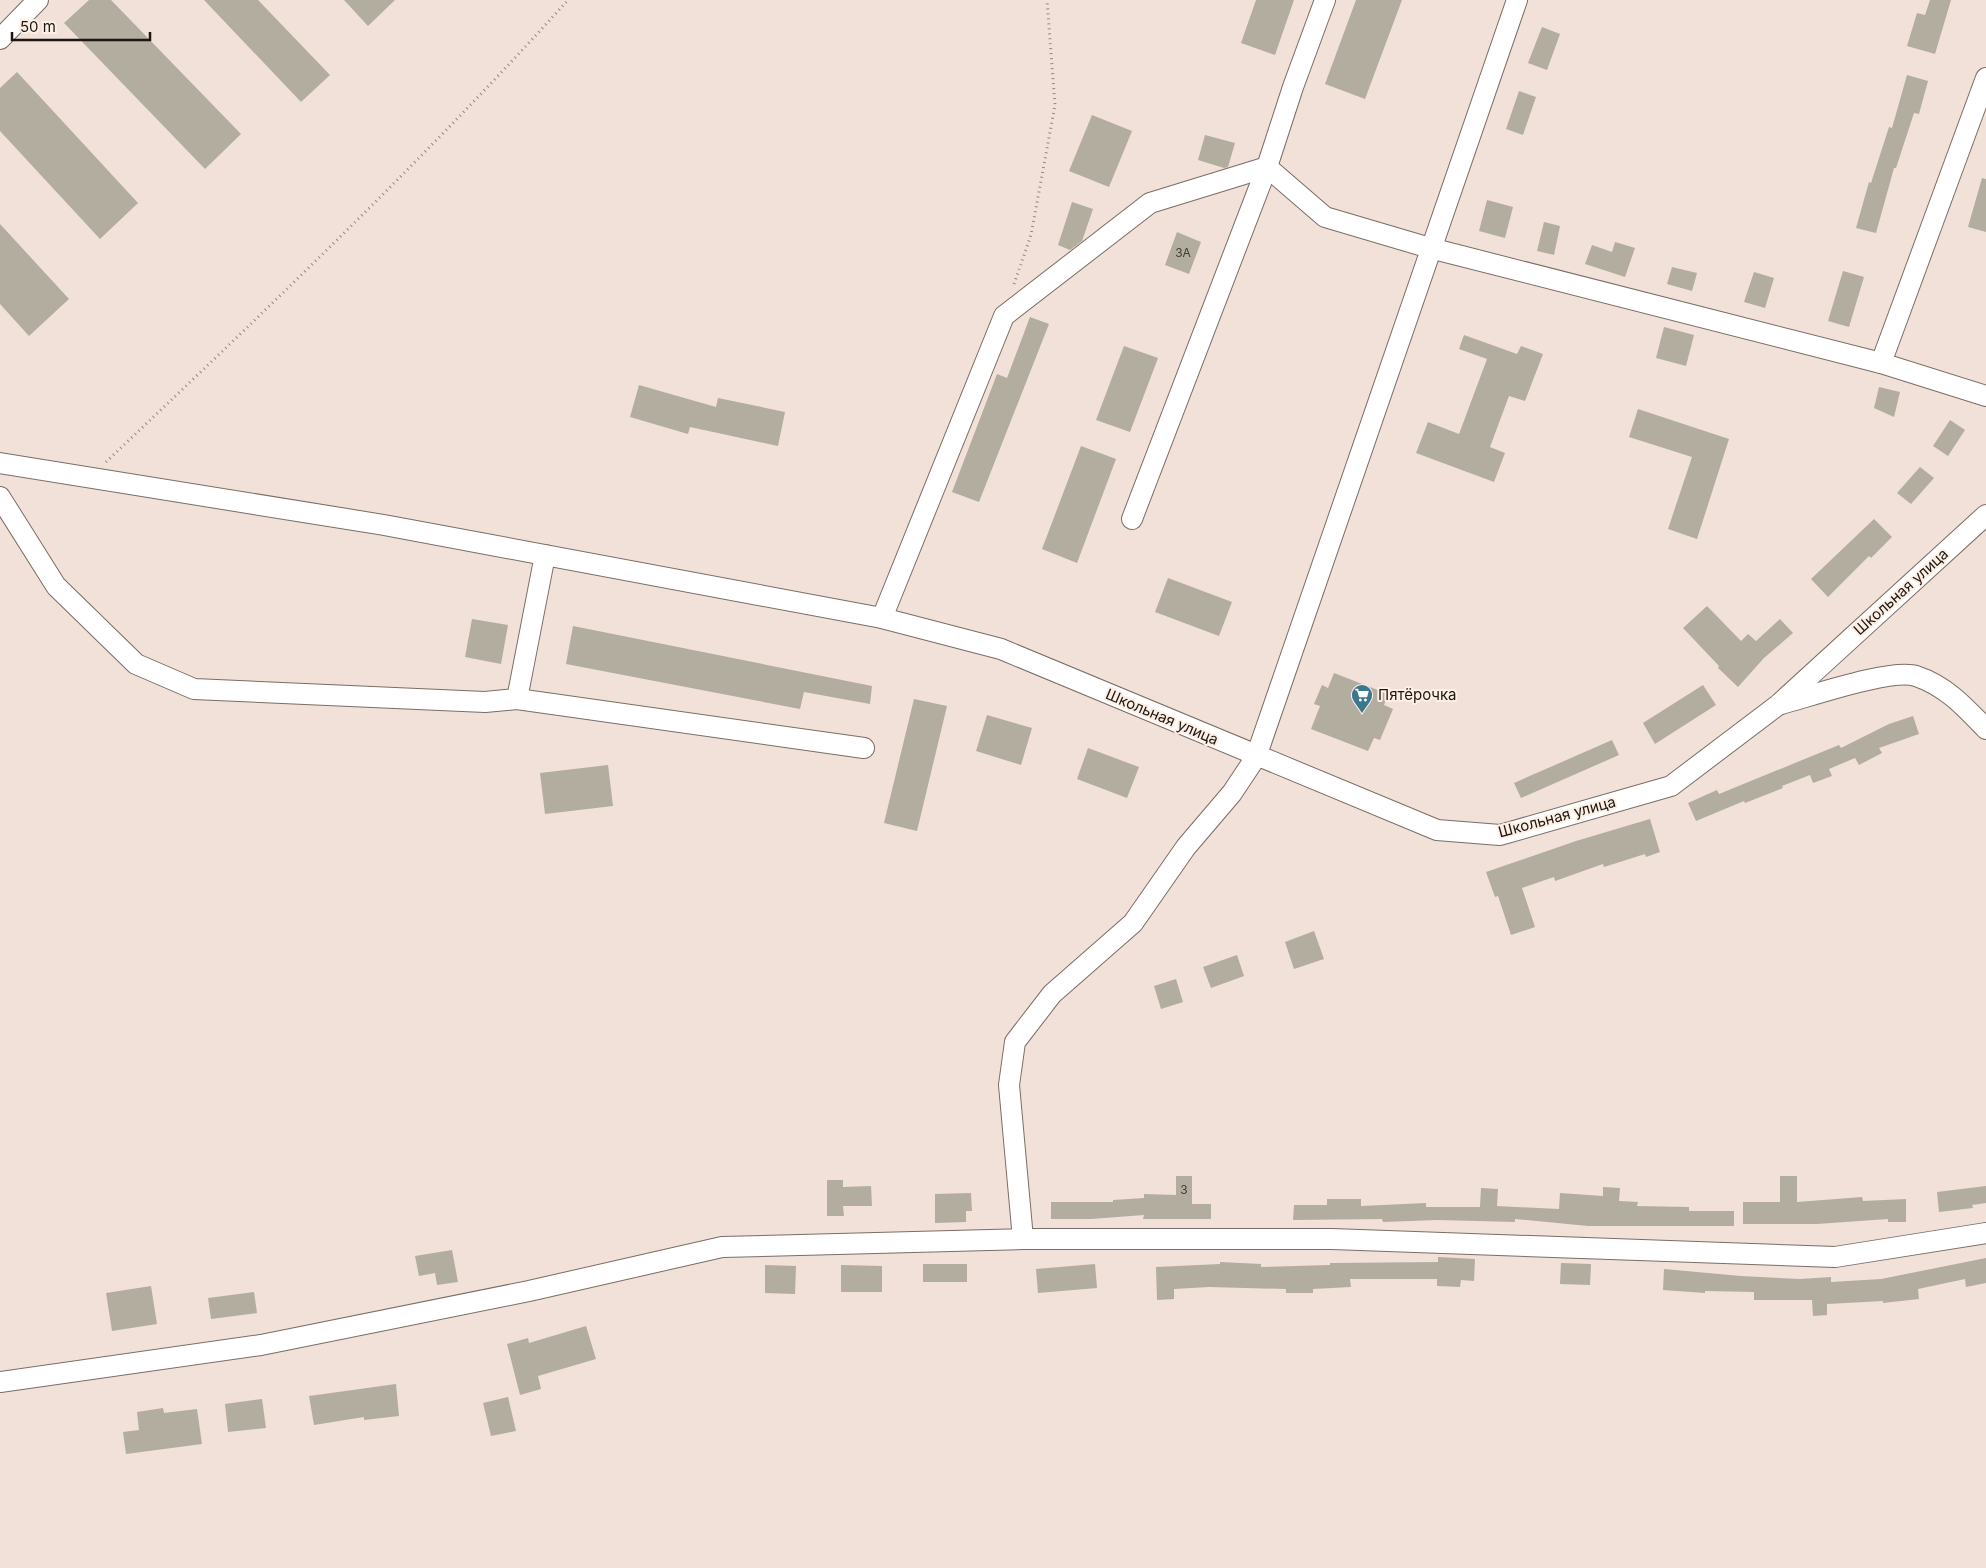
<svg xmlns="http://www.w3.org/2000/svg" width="1986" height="1568" viewBox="0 0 1986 1568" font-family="Inter,sans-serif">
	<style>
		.building { fill: #b3ad9f }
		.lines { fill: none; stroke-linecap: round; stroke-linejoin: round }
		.minor-casing { stroke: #7b6d65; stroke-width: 22 }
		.path { stroke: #948982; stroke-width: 3; stroke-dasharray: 1 4; stroke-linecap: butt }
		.minor { stroke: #fff; stroke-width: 20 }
		.labels { text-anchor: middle; stroke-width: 4; stroke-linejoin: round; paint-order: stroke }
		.number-label { font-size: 12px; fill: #423c36 }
		.street-label { font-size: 15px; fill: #1c1713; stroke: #feefe5 }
		.poi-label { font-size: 15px; fill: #1c1713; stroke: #feefe5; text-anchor: start }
	</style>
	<rect width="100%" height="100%" fill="#f1e1d8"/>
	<g class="building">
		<polygon points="89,0 111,0 241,134 205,169 64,23"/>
		<polygon points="204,0 258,0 330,75 301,102"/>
		<polygon points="344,0 395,0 368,26"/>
		<polygon points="1256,0 1294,0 1275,55 1241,43"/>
		<polygon points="1356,0 1402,0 1365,99 1325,84"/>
		<polygon points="1930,0 1951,0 1935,54 1907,46 1917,13 1925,15"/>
		<polygon points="1542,27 1560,34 1547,70 1528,63"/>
		<polygon points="17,72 138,203 100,239 0,131 0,88"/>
		<polygon points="1907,75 1928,81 1919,114 1914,113 1896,168 1894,168 1876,233 1856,228 1869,182 1871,183 1889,127 1892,128"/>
		<polygon points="1519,91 1536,97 1523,135 1506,129"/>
		<polygon points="1092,115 1132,131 1109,187 1069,171"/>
		<polygon points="1205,135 1235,143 1228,167 1224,168 1198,160"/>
		<polygon points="1982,178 1986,179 1986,232 1968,227"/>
		<polygon points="1487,200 1513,207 1505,238 1479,231"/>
		<polygon points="1072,202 1093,209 1082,241 1070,250 1058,245"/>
		<polygon points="1544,222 1560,226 1554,255 1537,251"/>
		<polygon points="0,224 69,299 29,336 0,304"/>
		<polygon points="1177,232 1201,242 1189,274 1165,265"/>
		<polygon points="1615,242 1635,248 1625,277 1585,264 1592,245 1612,252"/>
		<polygon points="1672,267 1697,273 1692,291 1667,284"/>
		<polygon points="1843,271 1864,277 1849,327 1828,321"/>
		<polygon points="1754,272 1774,278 1765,308 1744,302"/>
		<polygon points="1030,317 1049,324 979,502 952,492 997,374 1007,378"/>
		<polygon points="1664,327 1694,335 1686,366 1656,358"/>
		<polygon points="1464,335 1517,354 1521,346 1543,354 1525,401 1509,396 1490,447 1505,453 1494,482 1416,453 1428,422 1459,434 1487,359 1459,349"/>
		<polygon points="1124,346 1158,358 1130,432 1096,420"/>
		<polygon points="639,385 716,407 718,398 785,412 778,446 690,427 688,434 630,417"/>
		<polygon points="1879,387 1900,392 1894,417 1874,408"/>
		<polygon points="1638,409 1729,439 1697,539 1668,529 1692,457 1629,437"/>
		<polygon points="1950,420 1965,430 1948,456 1933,446"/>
		<polygon points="1081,446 1116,459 1077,563 1042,549"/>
		<polygon points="1920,467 1934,478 1911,504 1897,493"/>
		<polygon points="1874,519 1892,537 1871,558 1869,556 1828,597 1811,579"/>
		<polygon points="1168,578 1232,602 1219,636 1155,612"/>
		<polygon points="1707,606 1741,641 1748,634 1756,641 1780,619 1793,633 1764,658 1738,687 1718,668 1719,666 1683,628"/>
		<polygon points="472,619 508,625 501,664 465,657"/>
		<polygon points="573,626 872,686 870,704 804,692 800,709 566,664"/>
		<polygon points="1334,673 1388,694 1384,705 1393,709 1380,740 1374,738 1368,751 1311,729 1320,706 1314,704 1322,685 1328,688"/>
		<polygon points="1703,685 1716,705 1655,744 1643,723"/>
		<polygon points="914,699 947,706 917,831 884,823"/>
		<polygon points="987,715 1032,728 1021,765 976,751"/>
		<polygon points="1913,716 1919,734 1879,748 1882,753 1859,765 1855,758 1829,769 1832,776 1813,783 1810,775 1782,786 1783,788 1745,803 1744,801 1696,821 1688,803 1717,790 1719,794 1839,745 1841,748 1889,724"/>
		<polygon points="1612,740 1619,755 1521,798 1514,783"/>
		<polygon points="1088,748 1139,767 1127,798 1077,779"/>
		<polygon points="608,765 613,806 545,814 540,773"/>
		<polygon points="1650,819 1660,852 1646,857 1645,854 1604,867 1603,864 1555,881 1554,877 1522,888 1535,927 1511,935 1498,896 1495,897 1486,872 1576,841"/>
		<polygon points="1314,931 1324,959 1294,969 1285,942"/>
		<polygon points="1237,955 1244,976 1211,988 1203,967"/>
		<polygon points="1176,979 1183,1002 1161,1009 1154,986"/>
		<polygon points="1176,1176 1192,1176 1192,1204 1211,1204 1211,1219 1143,1219 1144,1215 1091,1219 1051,1219 1051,1202 1113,1202 1113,1200 1144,1198 1144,1194 1176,1195"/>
		<polygon points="1780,1176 1797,1176 1797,1202 1862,1197 1863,1201 1906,1199 1906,1222 1888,1222 1888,1219 1817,1224 1743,1224 1743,1202 1780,1202"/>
		<polygon points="827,1180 843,1180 843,1187 871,1186 872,1206 843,1206 844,1216 827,1216"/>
		<polygon points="1986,1186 1986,1203 1972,1205 1973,1208 1939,1212 1937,1192"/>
		<polygon points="1603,1187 1620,1188 1619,1201 1638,1202 1637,1206 1689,1207 1689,1211 1734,1211 1734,1226 1588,1226 1515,1219 1515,1222 1437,1220 1383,1222 1382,1219 1293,1220 1294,1205 1327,1205 1327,1199 1361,1199 1361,1206 1426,1203 1426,1207 1480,1207 1481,1188 1498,1189 1497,1206 1559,1209 1560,1193 1603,1196"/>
		<polygon points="971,1193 972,1211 966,1211 966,1222 935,1223 935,1194"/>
		<polygon points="452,1250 458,1282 437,1285 435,1273 419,1276 415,1256"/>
		<polygon points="1438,1257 1475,1259 1474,1281 1461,1280 1460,1287 1437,1286 1437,1279 1350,1279 1351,1287 1313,1289 1313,1293 1286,1293 1286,1289 1209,1287 1174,1289 1174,1299 1157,1300 1156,1267 1220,1264 1220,1262 1261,1264 1261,1267 1330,1265 1330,1263 1438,1262"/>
		<polygon points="1986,1258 1986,1283 1966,1287 1965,1279 1918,1289 1919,1299 1883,1303 1883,1301 1827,1304 1827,1315 1813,1316 1812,1300 1754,1300 1754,1292 1705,1291 1705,1293 1663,1290 1664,1269 1741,1276 1800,1279 1831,1277 1831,1282 1881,1279"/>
		<polygon points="1561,1263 1591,1264 1590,1285 1560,1284"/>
		<rect x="923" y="1264" width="44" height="18"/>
		<polygon points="1095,1264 1097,1288 1038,1293 1036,1269"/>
		<polygon points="765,1265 796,1266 795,1294 765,1293"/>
		<polygon points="841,1265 882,1266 882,1292 841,1292"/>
		<polygon points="151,1286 157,1324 112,1331 106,1293"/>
		<polygon points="254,1292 257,1313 211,1319 208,1298"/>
		<polygon points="586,1326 596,1359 538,1376 541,1389 520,1395 507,1344 528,1338 529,1343"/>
		<polygon points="396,1384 399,1416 364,1420 364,1417 314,1425 309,1396"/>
		<polygon points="508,1397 516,1431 491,1436 483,1403"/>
		<polygon points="262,1399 266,1428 228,1432 225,1404"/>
		<polygon points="163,1408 164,1413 197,1409 202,1444 126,1454 123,1432 139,1430 137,1412"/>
	</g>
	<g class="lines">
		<g class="minor-casing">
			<g id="minor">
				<polyline points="0,39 38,0"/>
				<polyline points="1881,363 1986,78"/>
				<polyline points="0,463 384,525 882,618 1001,649 1437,830 1500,835 1671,786 1778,705 1986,515"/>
				<polyline points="0,497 56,586 136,664 194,689 485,702 517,699 545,555"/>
				<polyline points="1132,519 1267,167 1293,87 1325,0"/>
				<polyline points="882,618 1004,316 1150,203 1267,167 1325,217 1430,248 1881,363 1986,396"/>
				<polyline points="517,699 864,748"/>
				<path d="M1781,704C1808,697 1892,668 1916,676C1946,686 1965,707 1986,729"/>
				<polyline points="1023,1239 1009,1085 1015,1042 1052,994 1133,923 1186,847 1232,793 1256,757 1517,0"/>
				<polyline points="0,1382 261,1345 529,1291 722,1247 1023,1239 1332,1239 1835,1257 1986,1233"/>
			</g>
		</g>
		<g class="path">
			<polyline points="1014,284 1031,235 1055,105 1047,0"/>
			<path d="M106,462C264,312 422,162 568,0"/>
		</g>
		<use href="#minor" class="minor"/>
	</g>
	<defs>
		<g id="supermarket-pin" transform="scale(1.125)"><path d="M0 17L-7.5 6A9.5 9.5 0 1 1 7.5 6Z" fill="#3b788e" stroke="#feefe5"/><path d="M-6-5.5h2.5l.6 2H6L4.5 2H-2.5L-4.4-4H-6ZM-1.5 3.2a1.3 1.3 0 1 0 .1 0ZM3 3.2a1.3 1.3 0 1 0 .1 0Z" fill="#fff"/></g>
	</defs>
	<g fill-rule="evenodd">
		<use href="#supermarket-pin" x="1362" y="695"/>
	</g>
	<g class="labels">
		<g class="number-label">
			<text x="1183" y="257">3А</text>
			<text x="1184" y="1194">3</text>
		</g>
		<g class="street-label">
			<text transform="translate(1901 592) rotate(-42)" y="5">Школьная улица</text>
			<text transform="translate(1162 717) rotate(23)" y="5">Школьная улица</text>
			<text transform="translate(1557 817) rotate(-15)" y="5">Школьная улица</text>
		</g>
		<g class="poi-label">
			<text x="1378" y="700">Пятёрочка</text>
		</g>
	</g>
	<path d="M12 32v8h138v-8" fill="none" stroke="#1c1713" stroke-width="2.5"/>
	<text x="20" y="32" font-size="15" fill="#1c1713" stroke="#feefe5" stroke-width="4" paint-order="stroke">50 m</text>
</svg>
